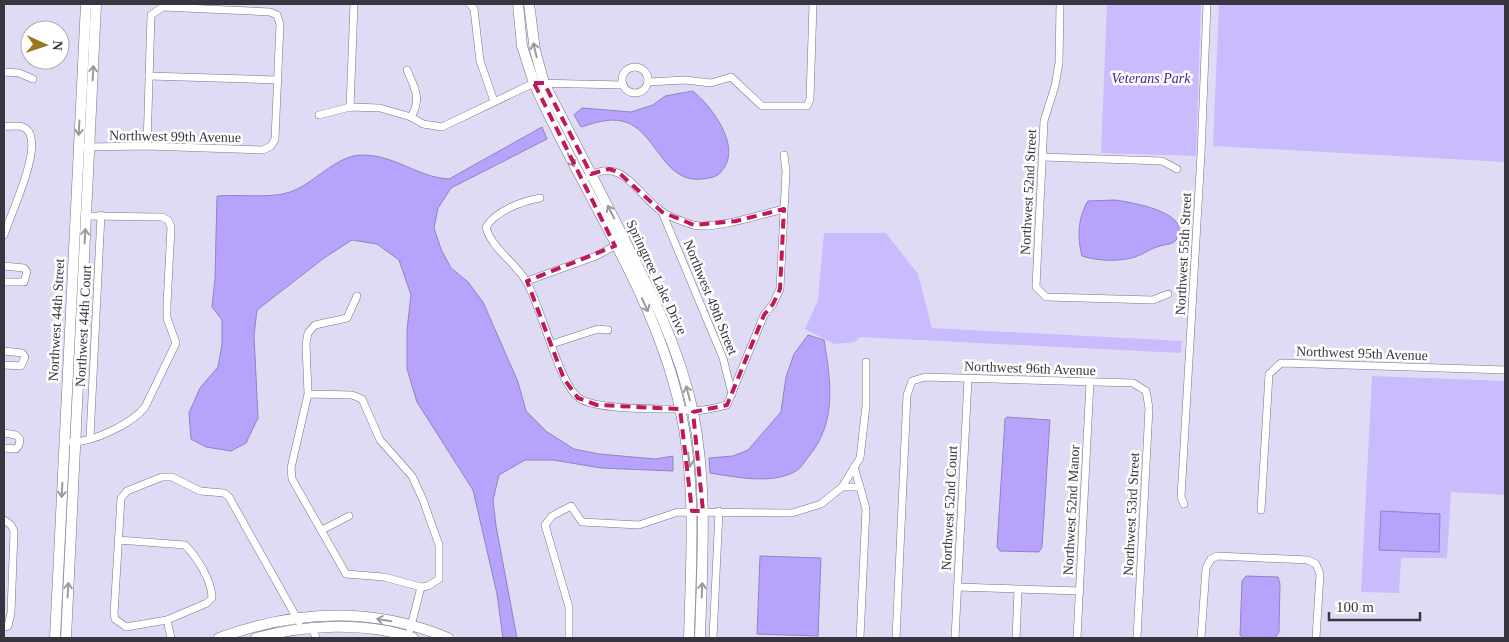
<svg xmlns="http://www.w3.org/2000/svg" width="1509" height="642" viewBox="0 0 1509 642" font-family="'Times New Roman',serif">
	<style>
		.green { fill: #cabbfe }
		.water { fill: #b8a3fc; stroke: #9182c3 }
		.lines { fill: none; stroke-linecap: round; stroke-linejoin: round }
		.street-casing { stroke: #77738a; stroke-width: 8 }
		.secondary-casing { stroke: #77738a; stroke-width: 11 }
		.street { stroke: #fff; stroke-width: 7 }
		.secondary { stroke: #fff; stroke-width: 10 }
		.oneway { stroke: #9b9a9f }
		.marked { fill: none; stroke: #c2185b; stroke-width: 4; stroke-dasharray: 10 6; stroke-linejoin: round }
		.labels { text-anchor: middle; stroke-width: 5; stroke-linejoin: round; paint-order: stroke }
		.park-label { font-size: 14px; font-style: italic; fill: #482389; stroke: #fff }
		.street-label { font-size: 14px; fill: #37353f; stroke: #fff }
	</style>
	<rect width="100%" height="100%" fill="#e0dbf5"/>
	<g class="green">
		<polygon points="1107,4 1201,4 1196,156 1101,153"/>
		<polygon points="1219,4 1505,5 1505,162 1213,146"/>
		<polygon points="824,233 886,233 918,274 932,328 1182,341 1181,353 860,337 855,342 834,344 805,329 818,300"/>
		<polygon points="1372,376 1505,381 1505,495 1451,492 1447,558 1401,558 1399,593 1361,592"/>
	</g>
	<g class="water">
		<path d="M693,91C713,108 744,149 720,173C714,178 710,178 702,179C662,184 656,128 622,121C608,118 594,123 581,127L574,115L582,108L631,112L653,105L665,96Z"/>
		<path d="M542,127L547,139L451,188L438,208L434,228L441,249L451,268L468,282L483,302L518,382L526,411L547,432L574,449L599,454L655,459L673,456V471L601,468L553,460H525L499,475L493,500L496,526L517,638H503L497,594L473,490L417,402L407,369V330L411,295L399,260L377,244L352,240L324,258L257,310L254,335L258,418L246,443L231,451L206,447L191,439L189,413L200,388L218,367L222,344V320L212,307L215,278L217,196C239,194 270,199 290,192C314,184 335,156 361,155C397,155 416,177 449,179Z"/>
		<path d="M1115,200C1130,202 1183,211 1179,232C1178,236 1177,240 1174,242C1170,245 1165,244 1160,246C1151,248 1144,254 1135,257C1120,262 1097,261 1082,256C1077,237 1078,217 1088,201Z"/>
		<path d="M808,335L824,340C831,381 837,422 809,456C805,461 801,468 796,471C772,485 736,477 710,473L709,458L733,456L748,450L781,412L786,377L794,354Z"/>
		<polygon points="1007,417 1050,420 1042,547 1039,552 1000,551 997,547 1005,419"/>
		<polygon points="1381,511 1440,514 1439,552 1379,550"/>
		<polygon points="760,556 821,558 818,636 757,634"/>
		<polygon points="1246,576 1278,577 1280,584 1279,632 1275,638 1244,638 1240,635 1242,581"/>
	</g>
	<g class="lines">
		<g class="street-casing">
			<g id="street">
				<polyline points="470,4 474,9 480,61 494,101"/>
				<polyline points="1060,4 1059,63 1055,86 1044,121 1036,287 1046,297 1153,300 1168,294"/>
				<circle cx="635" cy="80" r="13"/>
				<path d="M407,70C415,89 422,98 411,117"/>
				<polyline points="4,72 19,73 33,79"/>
				<polyline points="149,76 277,80"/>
				<polyline points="648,82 685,80 711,83 731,77 762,106 807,106 810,99 813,4"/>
				<polyline points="350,107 354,4"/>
				<polyline points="319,115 350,107 380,108 411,117 423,124 442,127 534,83 623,85"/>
				<path d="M4,126C9,127 18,125 23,127C49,137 9,217 4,235"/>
				<polyline points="86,147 147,146 263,150 271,146 275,139 280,24 277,15 270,12 163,7 151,15 147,146"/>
				<polyline points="1042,157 1162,161 1177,169"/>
				<path d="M589,176C623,157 637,194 661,211C669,217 684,222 693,225C715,230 761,214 784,209"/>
				<path d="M540,198C522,201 496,211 486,227C491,248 515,262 526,281C542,307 558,383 579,398C595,410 659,409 680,409C697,413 710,409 727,405L764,315L773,304L780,289L786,171L784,155"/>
				<polyline points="662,212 723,358 732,394"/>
				<polyline points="4,266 24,268 27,272 24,282 4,282"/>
				<polyline points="527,281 596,256 620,243"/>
				<polyline points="552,344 598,329 608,330"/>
				<polyline points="4,351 22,353 25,357 21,366 4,365"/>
				<polyline points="308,394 352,395 362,399 380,440 412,476 423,500 439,545 439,579 428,586 421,587 384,577 346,574 292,479 291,468 308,394 306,344 308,333 315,325 347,318 357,296"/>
				<polyline points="4,433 16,435 20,439 19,445 16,449 4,448"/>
				<polyline points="90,437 101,215"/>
				<path d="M72,442C93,442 132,424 145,407L176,343L167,318V305L171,227L168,220L162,217L86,216"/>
				<polyline points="854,467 860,487"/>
				<polyline points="842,487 860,487 866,509 860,638"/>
				<polyline points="1184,504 1181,497 1201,154 1207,4"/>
				<polyline points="1261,510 1269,374 1281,363 1505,370"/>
				<polyline points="4,520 11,525 14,531 11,613 8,626 4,627"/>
				<polyline points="322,530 349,516"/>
				<path d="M118,540L185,545C197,557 212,581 212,598L207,603L167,620L126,627L115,619L114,614L121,498L127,491L162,477H172L200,491L224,493L229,497L299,622"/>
				<polyline points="958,587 1080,591"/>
				<polyline points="167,620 171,638"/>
				<polyline points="312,627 316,638"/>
				<polyline points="410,630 421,587"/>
				<polyline points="569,638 569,607 545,525 552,516 571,506 582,522 639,525 678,512 792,513 821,504 842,487 860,458 866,406 866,362"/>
				<polyline points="713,638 719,511"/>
				<polyline points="896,638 907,395 912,381 925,377 1133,383 1146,391 1149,408 1137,638"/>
				<polyline points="955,638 968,379"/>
				<polyline points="1016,638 1018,591"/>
				<polyline points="1077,638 1090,382"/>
				<polyline points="1201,638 1206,568 1211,559 1217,556 1308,560 1316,564 1320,574 1316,638"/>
			</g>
		</g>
		<g class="secondary-casing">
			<g id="secondary">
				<path d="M518,4L522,46L534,83C581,190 655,293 680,408C697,484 691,561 689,638"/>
				<path d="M529,4L535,50L544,83C569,132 595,181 620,231C650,290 679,347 693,412C708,487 702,563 700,638"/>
				<polyline points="55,638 86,4"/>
				<polyline points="66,638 96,4"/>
				<path d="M219,638C295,610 372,606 448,638"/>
				<path d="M256,638C303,625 366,621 413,638"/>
			</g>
		</g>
		<use href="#street" class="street"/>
		<use href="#secondary" class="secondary"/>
	</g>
	<defs><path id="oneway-shaft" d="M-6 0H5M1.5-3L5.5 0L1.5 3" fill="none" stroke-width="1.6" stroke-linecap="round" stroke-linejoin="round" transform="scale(1.25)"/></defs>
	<g class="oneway">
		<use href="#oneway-shaft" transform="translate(535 50) rotate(-103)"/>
		<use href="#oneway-shaft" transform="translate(93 73) rotate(-87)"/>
		<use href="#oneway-shaft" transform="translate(79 128) rotate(93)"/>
		<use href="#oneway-shaft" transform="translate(571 160) rotate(63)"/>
		<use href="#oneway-shaft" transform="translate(611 212) rotate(-117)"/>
		<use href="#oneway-shaft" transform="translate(85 236) rotate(-87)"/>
		<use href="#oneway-shaft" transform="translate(645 305) rotate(65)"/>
		<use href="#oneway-shaft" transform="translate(688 393) rotate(-105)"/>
		<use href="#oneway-shaft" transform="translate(689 460) rotate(83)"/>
		<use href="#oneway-shaft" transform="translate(62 490) rotate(93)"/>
		<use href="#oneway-shaft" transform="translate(68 590) rotate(-87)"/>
		<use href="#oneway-shaft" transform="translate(702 590) rotate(-88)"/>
		<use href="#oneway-shaft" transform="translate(384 620) rotate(-170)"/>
	</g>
	<path class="marked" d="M534,83H544L591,174L609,169L618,172L662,212L694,225L736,221L784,209L780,289L773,304L764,315L727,405L693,412L703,511H692L680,409L597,405L578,398L564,379L527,281L615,246Z"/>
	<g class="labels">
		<g class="park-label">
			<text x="1151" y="83">Veterans Park</text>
		</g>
		<g class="street-label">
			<text transform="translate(175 136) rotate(1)" y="5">Northwest 99th Avenue</text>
			<text transform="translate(1028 192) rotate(-87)" y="5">Northwest 52nd Street</text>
			<text transform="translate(1183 254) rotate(-87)" y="5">Northwest 55th Street</text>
			<text transform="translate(657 277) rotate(65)" y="5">Springtree Lake Drive</text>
			<text transform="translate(711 297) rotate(68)" y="5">Northwest 49th Street</text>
			<text transform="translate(56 320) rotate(-87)" y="5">Northwest 44th Street</text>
			<text transform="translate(83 326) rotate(-87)" y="5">Northwest 44th Court</text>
			<text transform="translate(1362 353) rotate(2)" y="5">Northwest 95th Avenue</text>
			<text transform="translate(1030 368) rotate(2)" y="5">Northwest 96th Avenue</text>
			<text transform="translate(949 508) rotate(-87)" y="5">Northwest 52nd Court</text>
			<text transform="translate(1071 510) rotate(-87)" y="5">Northwest 52nd Manor</text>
			<text transform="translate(1131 514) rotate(-87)" y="5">Northwest 53rd Street</text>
		</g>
	</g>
	<rect width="1509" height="642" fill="none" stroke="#37353f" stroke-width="10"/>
	<g transform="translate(45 45) rotate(93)"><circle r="24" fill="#ffffff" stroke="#afaeb2"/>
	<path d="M0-4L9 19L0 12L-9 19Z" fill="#9b7722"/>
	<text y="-8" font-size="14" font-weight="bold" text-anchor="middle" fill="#37353f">N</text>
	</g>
	<path d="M1329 612v8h91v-8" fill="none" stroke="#37353f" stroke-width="2.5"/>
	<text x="1336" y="612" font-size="15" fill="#37353f" stroke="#ffffff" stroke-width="4" paint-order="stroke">100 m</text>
</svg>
